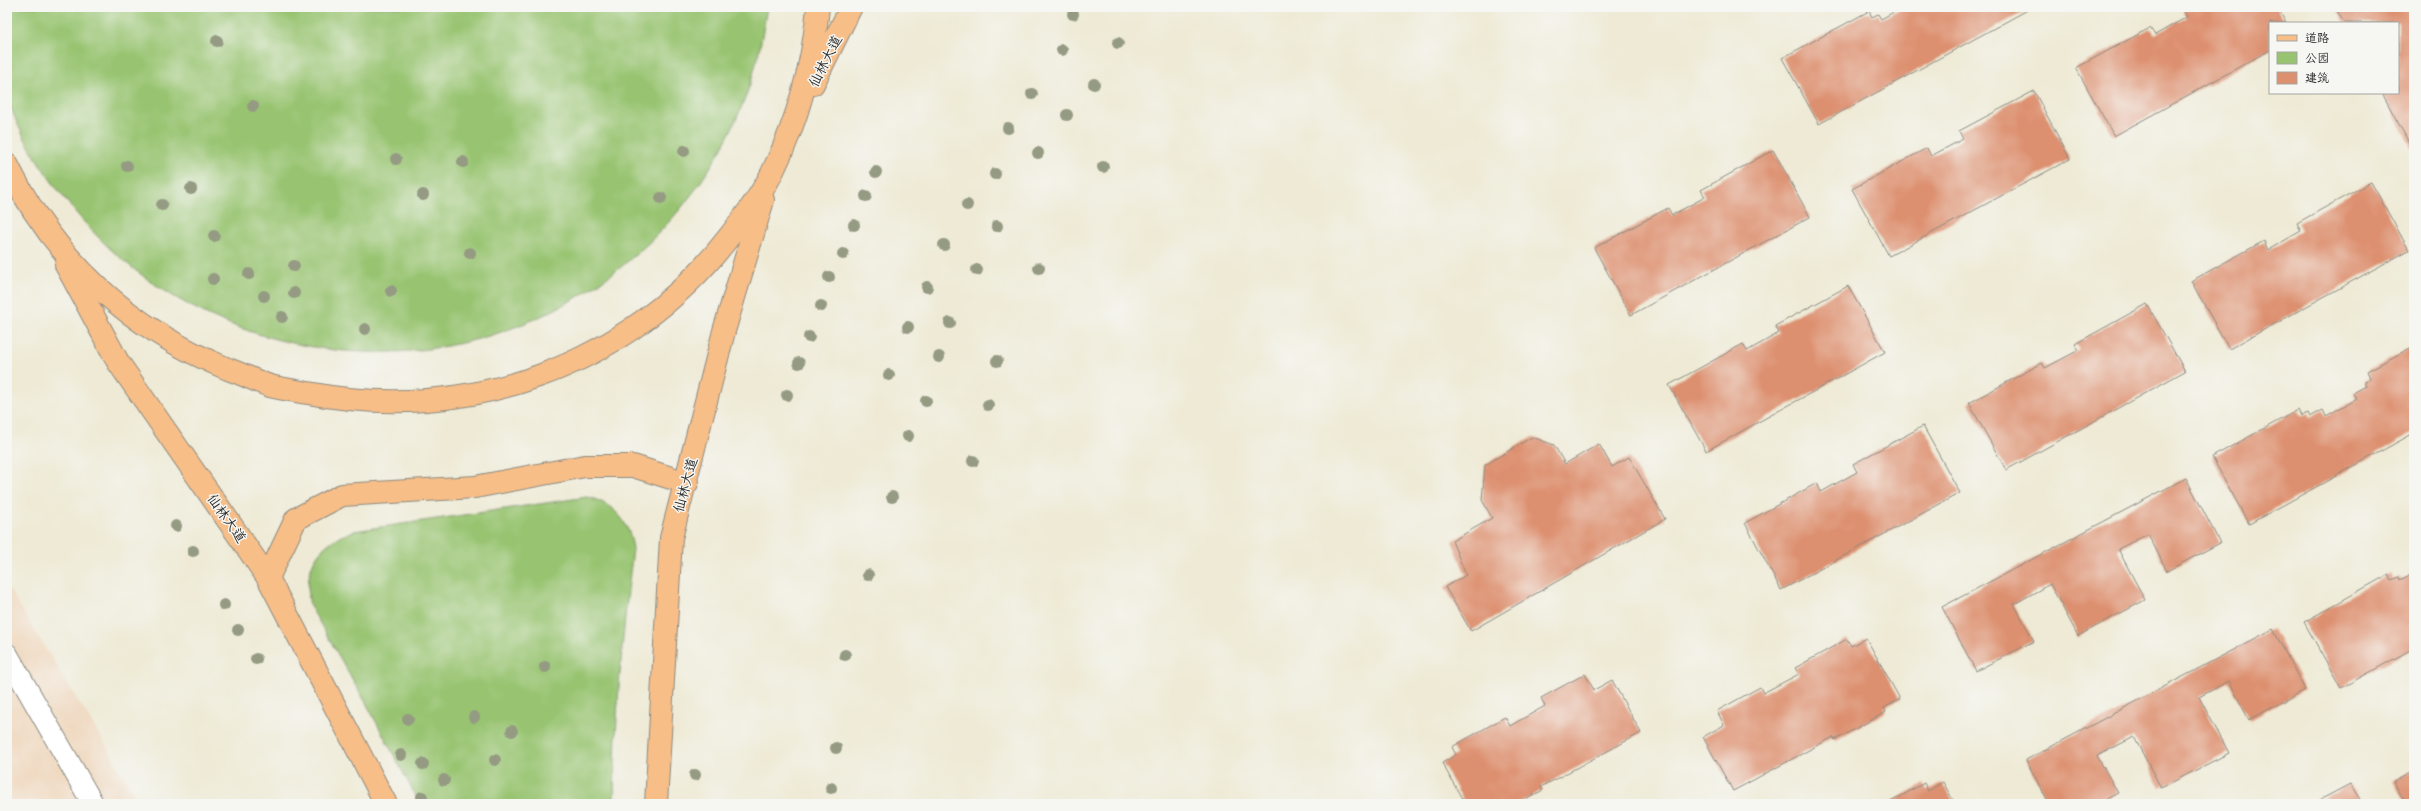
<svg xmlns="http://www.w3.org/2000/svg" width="2421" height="811" viewBox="0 0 2421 811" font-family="Mynerve,'LXGW WenKai TC',sans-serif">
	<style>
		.built { fill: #efd6bb }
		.green { fill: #98c471; stroke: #62784e }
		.building { fill: #dd906f }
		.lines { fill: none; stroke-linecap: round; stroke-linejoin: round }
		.service-casing { stroke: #8c8a80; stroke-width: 23 }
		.primary-casing { stroke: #8c8a80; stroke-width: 24 }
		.service { stroke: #fff; stroke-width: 21 }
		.primary { stroke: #f7be88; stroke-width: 22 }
		.tree { fill: #959a83 }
		.labels { text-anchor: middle; stroke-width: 3; stroke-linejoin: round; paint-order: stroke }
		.street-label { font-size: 14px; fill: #2b2b2b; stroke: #f6f6f2 }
	</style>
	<rect width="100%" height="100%" fill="#f6f6f2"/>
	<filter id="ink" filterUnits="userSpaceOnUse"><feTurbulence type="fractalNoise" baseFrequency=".025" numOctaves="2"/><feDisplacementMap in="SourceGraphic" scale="8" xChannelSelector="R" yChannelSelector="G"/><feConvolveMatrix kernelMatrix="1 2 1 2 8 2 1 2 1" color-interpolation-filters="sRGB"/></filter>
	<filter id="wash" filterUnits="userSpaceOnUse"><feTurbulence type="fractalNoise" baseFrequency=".012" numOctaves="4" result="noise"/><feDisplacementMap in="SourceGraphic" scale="16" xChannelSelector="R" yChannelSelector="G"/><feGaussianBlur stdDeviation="0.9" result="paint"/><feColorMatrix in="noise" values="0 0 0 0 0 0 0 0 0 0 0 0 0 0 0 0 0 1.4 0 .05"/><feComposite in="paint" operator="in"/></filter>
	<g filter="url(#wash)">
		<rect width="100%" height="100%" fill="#eeead5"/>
		<polygon class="built" points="7,586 108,749 140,804 7,804"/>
		<g class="green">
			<path d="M7,7H767C762,39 756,71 744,101C675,276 492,380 307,346C229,332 158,296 102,241C67,206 21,146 8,98C6,90 7,79 7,70C7,49 7,28 7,7Z"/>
			<path d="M587,497C615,504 629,521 633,549C622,634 615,718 614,804H420L365,701L310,606C303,567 317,543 354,531Z"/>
		</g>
		<g id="blocks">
			<g class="building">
				<polygon points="1903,7 2033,7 1819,124 1782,58 1869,11 1872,17 1878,14 1881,19"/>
				<polygon points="2188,7 2277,7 2286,23 2270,23 2270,50 2114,136 2076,68 2150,28 2155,35 2187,17 2183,10"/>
				<polygon points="2335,7 2414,7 2414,152 2382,93 2398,93 2398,23 2344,23"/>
				<polygon points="2034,91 2070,159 1889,256 1852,189 1927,148 1931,156 1963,139 1959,131"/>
				<polygon points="1773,150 1810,217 1631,315 1594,248 1668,208 1672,215 1705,197 1701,190"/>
				<polygon points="2371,182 2409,250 2229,349 2191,281 2264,241 2268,250 2301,231 2297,223"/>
				<polygon points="1848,286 1885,352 1706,451 1669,385 1743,344 1747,351 1779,333 1775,326"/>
				<polygon points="2147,304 2185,371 2006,470 1969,403 2042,363 2045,368 2079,350 2075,344"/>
				<polygon points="2414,346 2414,433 2249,524 2212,457 2298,410 2301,416 2308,413 2310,417 2323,410 2326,416 2356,399 2353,393 2366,386 2364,381 2370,378 2367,371"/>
				<polygon points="1923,426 1960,493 1781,590 1745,523 1817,483 1821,492 1857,472 1853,464"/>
				<polygon points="1532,437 1554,445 1565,464 1599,444 1612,467 1629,457 1665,519 1471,631 1445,587 1466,575 1452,541 1492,518 1482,500 1485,465"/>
				<polygon points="2186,478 2220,543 2167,571 2148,534 2118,549 2145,600 2078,636 2050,584 2014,604 2034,641 1976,671 1942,607"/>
				<polygon points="2389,574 2392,580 2399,577 2400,580 2412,574 2414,577 2414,648 2341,688 2304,622"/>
				<polygon points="2273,629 2305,690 2249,720 2229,681 2199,697 2229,753 2161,788 2134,737 2097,756 2118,793 2097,804 2049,804 2026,760"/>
				<polygon points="1866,638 1900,699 1884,708 1886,712 1835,740 1833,737 1733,791 1703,737 1724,725 1717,711 1760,687 1763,693 1799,674 1795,668 1847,639 1851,646"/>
				<polygon points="1585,674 1594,690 1612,680 1641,733 1541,787 1543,790 1518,804 1465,804 1442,763 1456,755 1452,747 1505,717 1510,726 1545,706 1541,698"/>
				<polygon points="2414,770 2414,804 2406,804 2393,781"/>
				<polygon points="1943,782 1955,804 1887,804 1924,783 1928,791"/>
				<polygon points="2350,784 2363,804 2312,804"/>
			</g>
		</g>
	</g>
	<g filter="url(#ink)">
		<use href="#blocks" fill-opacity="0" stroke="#8c8a80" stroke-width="1"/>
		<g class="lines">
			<g class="service-casing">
				<polyline id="service" points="7,654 93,804"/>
			</g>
			<g class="primary-casing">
				<g id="primary">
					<polyline points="813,84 851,7"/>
					<path d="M7,164C54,260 130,329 228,369C242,374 256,381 270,386C282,389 296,391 308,393C466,424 629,367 728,238C744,218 760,197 772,173C798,120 813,66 818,7"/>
					<polyline points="66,265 118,362 268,578 386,804"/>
					<polyline points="268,578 296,519 342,495 475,487 585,466 633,466 687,483"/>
					<polyline points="656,804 671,538 724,331 763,200"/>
				</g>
			</g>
			<use href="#service" class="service"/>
			<use href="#primary" class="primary"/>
		</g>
		<g class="tree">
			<circle cx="1073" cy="14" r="6"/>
			<circle cx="217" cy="41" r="6"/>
			<circle cx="1118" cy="43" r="6"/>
			<circle cx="1062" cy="50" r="6"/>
			<circle cx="1094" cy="84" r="6"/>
			<circle cx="1032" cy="94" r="6"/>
			<circle cx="253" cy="106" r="6"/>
			<circle cx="1067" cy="115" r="6"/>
			<circle cx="1008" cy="128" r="6"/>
			<circle cx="684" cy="151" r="6"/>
			<circle cx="1038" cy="153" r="6"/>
			<circle cx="396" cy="159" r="6"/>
			<circle cx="463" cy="162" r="6"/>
			<circle cx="127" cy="166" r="6"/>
			<circle cx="1103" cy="167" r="6"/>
			<circle cx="876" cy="172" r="6"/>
			<circle cx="995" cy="174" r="6"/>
			<circle cx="191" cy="189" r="6"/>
			<circle cx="423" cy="195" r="6"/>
			<circle cx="866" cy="196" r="6"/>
			<circle cx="661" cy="198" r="6"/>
			<circle cx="162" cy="205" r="6"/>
			<circle cx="967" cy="205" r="6"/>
			<circle cx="854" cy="225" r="6"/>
			<circle cx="997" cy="226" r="6"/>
			<circle cx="214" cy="236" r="6"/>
			<circle cx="944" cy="245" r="6"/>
			<circle cx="470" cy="253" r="6"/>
			<circle cx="843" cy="254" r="6"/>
			<circle cx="294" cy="266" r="6"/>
			<circle cx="1039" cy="268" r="6"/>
			<circle cx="977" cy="270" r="6"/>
			<circle cx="249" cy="274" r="6"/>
			<circle cx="829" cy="277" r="6"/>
			<circle cx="213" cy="279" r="6"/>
			<circle cx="927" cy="287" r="6"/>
			<circle cx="391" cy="291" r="6"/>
			<circle cx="294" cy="293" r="6"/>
			<circle cx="264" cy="296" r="6"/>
			<circle cx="821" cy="306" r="6"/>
			<circle cx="282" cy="317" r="6"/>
			<circle cx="950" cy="323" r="6"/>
			<circle cx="908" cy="327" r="6"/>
			<circle cx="365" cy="329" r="6"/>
			<circle cx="809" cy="337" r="6"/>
			<circle cx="939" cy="357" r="6"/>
			<circle cx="997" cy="361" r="6"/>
			<circle cx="799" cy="363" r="6"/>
			<circle cx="889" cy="375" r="6"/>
			<circle cx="787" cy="395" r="6"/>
			<circle cx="926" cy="401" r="6"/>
			<circle cx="988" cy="405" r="6"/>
			<circle cx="908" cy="436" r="6"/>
			<circle cx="973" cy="461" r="6"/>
			<circle cx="892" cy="497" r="6"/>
			<circle cx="176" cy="526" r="6"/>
			<circle cx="193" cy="551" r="6"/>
			<circle cx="868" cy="575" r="6"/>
			<circle cx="224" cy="605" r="6"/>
			<circle cx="238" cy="630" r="6"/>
			<circle cx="845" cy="655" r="6"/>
			<circle cx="256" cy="659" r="6"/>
			<circle cx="545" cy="667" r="6"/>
			<circle cx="474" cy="717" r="6"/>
			<circle cx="408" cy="719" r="6"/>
			<circle cx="512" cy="731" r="6"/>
			<circle cx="836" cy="748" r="6"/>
			<circle cx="401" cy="755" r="6"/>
			<circle cx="495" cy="760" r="6"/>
			<circle cx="423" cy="764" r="6"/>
			<circle cx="695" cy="775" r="6"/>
			<circle cx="444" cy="780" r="6"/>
			<circle cx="831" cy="788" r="6"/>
			<circle cx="422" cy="797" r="6"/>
		</g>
	</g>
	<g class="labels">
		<g class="street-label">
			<text transform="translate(825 61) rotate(-63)" y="5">仙林大道</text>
			<text transform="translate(685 485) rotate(-75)" y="5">仙林大道</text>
			<text transform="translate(227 518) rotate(55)" y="5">仙林大道</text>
		</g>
	</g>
	<rect width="2421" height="811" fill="none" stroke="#f6f6f2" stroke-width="24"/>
	<rect x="2269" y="22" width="130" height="72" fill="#f6f6f2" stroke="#a5a5a2"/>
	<rect x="2277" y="35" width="20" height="6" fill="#f7be88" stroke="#a5a5a2"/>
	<text x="2305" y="42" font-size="12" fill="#2b2b2b">道路</text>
	<rect x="2277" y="52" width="20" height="12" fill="#98c471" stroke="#a5a5a2"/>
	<text x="2305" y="62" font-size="12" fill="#2b2b2b">公园</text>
	<rect x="2277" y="72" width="20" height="12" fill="#dd906f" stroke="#a5a5a2"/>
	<text x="2305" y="82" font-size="12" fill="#2b2b2b">建筑</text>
</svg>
